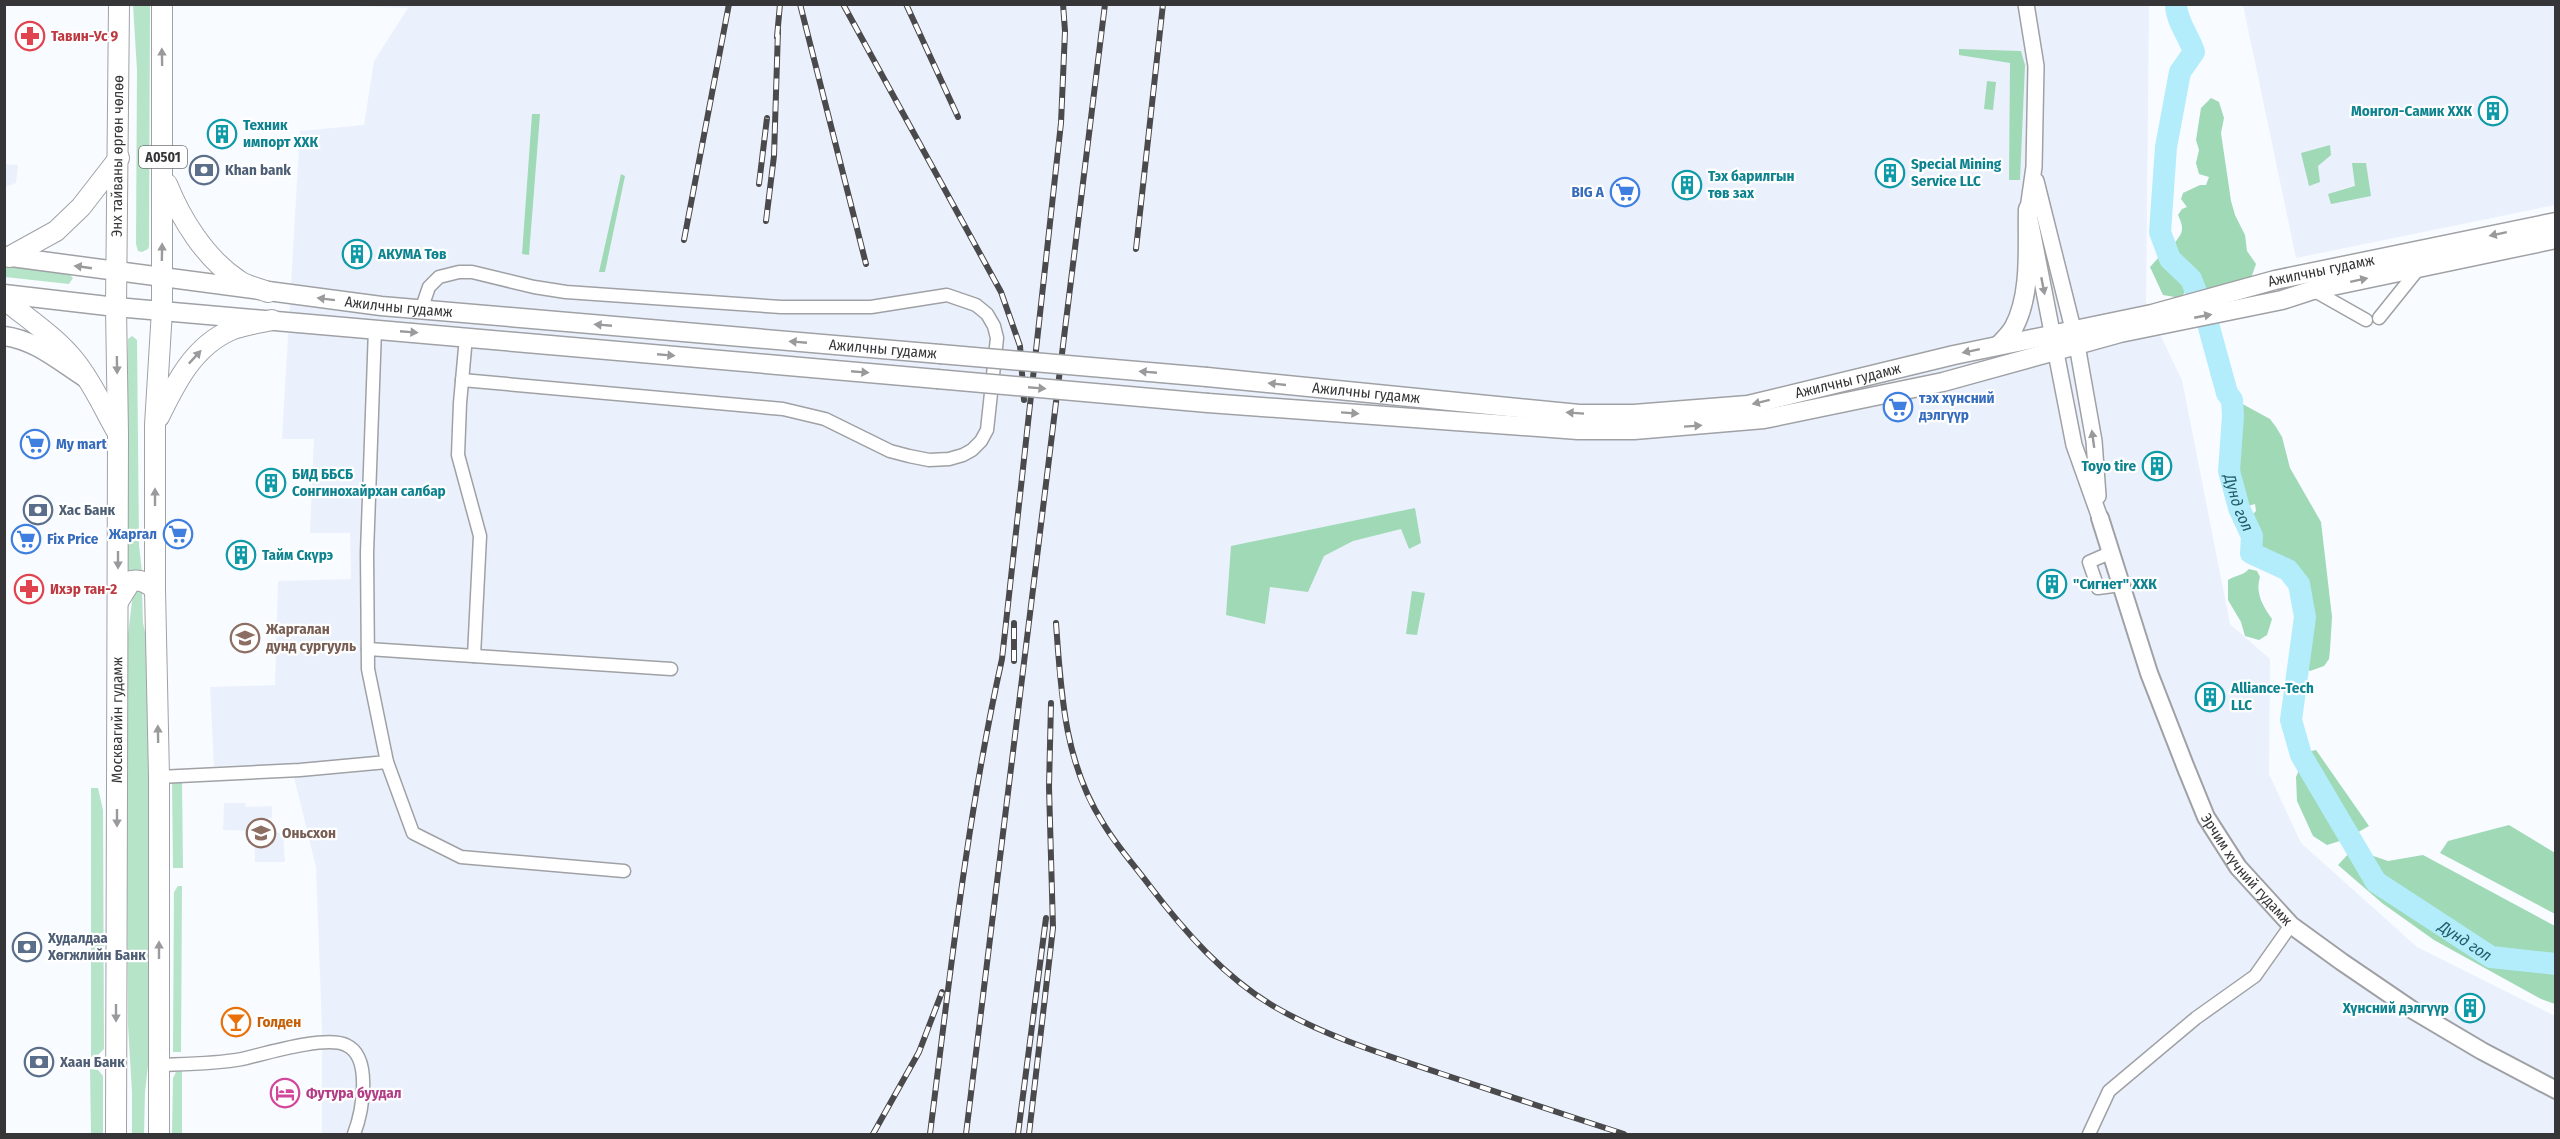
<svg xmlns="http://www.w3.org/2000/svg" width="2560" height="1139" viewBox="0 0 2560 1139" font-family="'Fira Sans Condensed',sans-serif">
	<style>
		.built { fill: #ebf1fc }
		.green { fill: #b6e4c8 }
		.forest { fill: #9fd9b6 }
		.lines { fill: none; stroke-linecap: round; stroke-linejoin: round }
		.river { stroke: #b3edfb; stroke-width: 22 }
		.minor-casing { stroke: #9fa1a5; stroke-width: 15 }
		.tertiary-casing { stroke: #9fa1a5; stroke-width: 18 }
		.secondary-casing { stroke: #9fa1a5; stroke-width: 20 }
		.primary-casing { stroke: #9fa1a5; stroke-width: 21 }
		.trunk-casing { stroke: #9fa1a5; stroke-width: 22 }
		.minor { stroke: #fff; stroke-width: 12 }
		.tertiary { stroke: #fff; stroke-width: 15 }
		.secondary { stroke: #fff; stroke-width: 16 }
		.primary { stroke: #fff; stroke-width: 18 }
		.trunk { stroke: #fff; stroke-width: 20 }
		.rail-casing { stroke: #4a4a4c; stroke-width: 6 }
		.rail { stroke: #fff; stroke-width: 4; stroke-dasharray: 11; stroke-linecap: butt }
		.primary-bridge-casing { stroke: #9fa1a5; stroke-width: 21; stroke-linecap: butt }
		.primary-bridge { stroke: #fff; stroke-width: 18 }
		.oneway { fill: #9a9a9c }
		.labels { text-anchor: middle; stroke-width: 4.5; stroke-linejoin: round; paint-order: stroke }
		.shield { fill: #fff; stroke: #727274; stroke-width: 1.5 }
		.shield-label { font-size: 14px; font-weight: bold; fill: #363638 }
		.health-label { font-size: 15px; font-weight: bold; fill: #be3a42; stroke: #fff; text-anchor: start }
		.culture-label { font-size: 15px; font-weight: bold; fill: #0d838f; stroke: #fff; text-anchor: start }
		.street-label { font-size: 15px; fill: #363638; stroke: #fff }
		.service-label { font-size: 15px; font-weight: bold; fill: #4e5e75; stroke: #fff; text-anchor: start }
		.shop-label { font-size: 15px; font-weight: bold; fill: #366cbe; stroke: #fff; text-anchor: start }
		.education-label { font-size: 15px; font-weight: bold; fill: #785e54; stroke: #fff; text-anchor: start }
		.food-label { font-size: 15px; font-weight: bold; fill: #c56008; stroke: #fff; text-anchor: start }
		.hotel-label { font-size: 15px; font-weight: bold; fill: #b23c85; stroke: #fff; text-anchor: start }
		.water-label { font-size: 16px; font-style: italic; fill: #215d6a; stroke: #fff }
	</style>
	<rect width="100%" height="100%" fill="#f8fbff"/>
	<g class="built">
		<polygon points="330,5 2149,5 2146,306 2182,380 2230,624 2270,659 2269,774 2301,843 2417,947 2555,1016 2555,1134 322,1134 322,1029 316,867 291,765 214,766 210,687 275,685 278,581 351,579 350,533 310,533 314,439 282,439 300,131 364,125 374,61 408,8"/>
		<polygon points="2243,5 2555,5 2555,205 2296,258"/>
		<polygon points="5,164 18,165 16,183 5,187"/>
		<polygon points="224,803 245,803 246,807 272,806 272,818 268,818 269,833 283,833 285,862 255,862 254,831 223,830"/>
	</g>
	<g class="green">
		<polygon points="133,5 150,5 149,246 148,249 142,252 138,251 136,244 137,70"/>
		<polygon points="5,266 68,273 73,278 69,284 5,277"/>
		<polygon points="132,336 137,340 139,545 142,572 131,571 126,574 128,339"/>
		<polygon points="136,589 142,591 143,623 149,650 150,1048 145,1092 144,1134 132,1134 132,1092 128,1025 126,652 133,593"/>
		<polygon points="172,781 182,781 183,868 173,868"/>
		<polygon points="91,788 98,788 103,810 104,1049 98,1055 91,1057"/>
		<polygon points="178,886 182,886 181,1052 173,1052 174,892"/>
		<polygon points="90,1069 98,1070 103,1076 103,1134 91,1134"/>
		<polygon points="182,1071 182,1134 172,1134 173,1078 176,1072"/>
	</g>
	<g class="forest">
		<polygon points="1959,49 2021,51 2025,65 2020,180 2009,180 2010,63 1959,55"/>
		<polygon points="1987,81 1996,82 1993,110 1984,109"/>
		<path d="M2211,98L2219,102L2224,118L2221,133L2231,201L2235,215L2245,235L2247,251L2256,264L2250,281L2205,289L2193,269L2185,267L2171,251C2177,234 2188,236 2178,215L2182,209L2187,207L2181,199L2183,193L2200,185H2206L2209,177L2199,174L2196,163L2199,150L2196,140L2201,108Z"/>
		<polygon points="532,114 540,114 529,255 522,254"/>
		<polygon points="2330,145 2331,155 2318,166 2320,182 2309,186 2301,153"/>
		<polygon points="2352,163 2366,163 2371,196 2331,204 2328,194 2355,186"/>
		<polygon points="621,174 625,176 605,272 599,272"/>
		<polygon points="2160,256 2188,282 2186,291 2180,298 2163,295 2150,267"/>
		<path d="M2211,361L2225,375L2227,386L2232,387L2233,390L2231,395L2237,401L2270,419L2276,427L2282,437L2290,468L2321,522L2332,617L2330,650L2329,659L2324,666L2310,671L2294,657C2294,643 2299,636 2300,624C2306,580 2281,570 2247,557C2244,541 2243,523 2256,511L2255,504L2248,506L2242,502C2243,487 2244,484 2233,474C2231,456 2243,440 2241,423C2229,410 2219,405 2218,386C2210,379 2209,372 2211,361Z"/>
		<polygon points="1415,508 1421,543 1409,549 1401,529 1353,541 1324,556 1308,592 1270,587 1265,624 1226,615 1231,546"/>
		<path d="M2249,569L2257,571L2260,577C2255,593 2263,606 2272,619L2267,635L2259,640L2245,636L2241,622L2228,600V580C2235,575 2243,576 2249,569Z"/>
		<polygon points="1412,591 1425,593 1417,635 1406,634"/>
		<polygon points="2316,750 2369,826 2346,839 2327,845 2313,836 2297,801 2296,777 2307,752"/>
		<polygon points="2509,825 2555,853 2555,914 2440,853 2448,841"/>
		<polygon points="2353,849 2388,861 2423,855 2555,926 2555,1004 2541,999 2434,940 2382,903 2338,865"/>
	</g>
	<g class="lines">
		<path class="river" id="s1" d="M2176,4C2176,21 2189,36 2194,52L2180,72L2166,147L2160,232L2170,259L2191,279L2207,320L2227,393L2232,400L2233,416L2229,471L2239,508L2252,536L2251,553L2288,570L2299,584L2305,617L2291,720L2301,755L2376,882L2491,957L2556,964"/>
		<g class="minor-casing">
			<g id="minor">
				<polyline points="2313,290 2366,320"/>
				<polyline points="421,310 429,287 439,277 459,272 472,272 534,287 566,292 781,307 871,307 947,295 976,305 987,314 994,326 997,338 987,430 981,441 972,450 963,455 949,459 929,460 909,456 890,451 825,419 783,409 462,380"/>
				<polyline points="2379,318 2420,267"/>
				<polyline points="466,337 460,403 458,455 480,536 474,656"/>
				<polyline points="2112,552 2089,562 2098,588 2121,585"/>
				<polyline points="368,649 671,669"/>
				<polyline points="387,762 413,833 461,857 624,871"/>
				<polyline points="159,777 300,770 387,762 368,669 367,553 375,329"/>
				<path d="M159,1065C186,1064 215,1064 242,1059C264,1054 326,1035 346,1045C373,1057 362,1113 354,1134"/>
				<polyline points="2089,1134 2109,1091 2196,1018 2255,976 2291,925"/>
			</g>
		</g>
		<g class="tertiary-casing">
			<g id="tertiary">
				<polyline points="2026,4 2036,66 2034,167 2028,209 2074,445 2100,518"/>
				<polyline points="2036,181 2077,345 2094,441 2098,496"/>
			</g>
		</g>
		<g class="secondary-casing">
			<g id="secondary">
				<path id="s2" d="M2100,518L2149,673L2186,768L2206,817L2238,867L2291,925L2342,962L2411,1009L2482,1051L2556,1090"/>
			</g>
		</g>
		<g class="primary-casing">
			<g id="primary">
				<path id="s3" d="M4,256L381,306L940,354"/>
				<polyline points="4,294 116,307 937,379"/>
				<path d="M4,336C36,340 60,362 87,379"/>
				<path d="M1999,345C2004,340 2010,334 2014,327C2032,293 2027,246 2028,209"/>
				<path id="s4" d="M1207,377L1579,414H1634L1748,405L1954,355L2152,314L2275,280L2556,222"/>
				<polyline points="1208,403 1578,430 1634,430 1764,419 1943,382 2120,333 2282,300 2313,290 2556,239"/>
			</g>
		</g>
		<g class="trunk-casing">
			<g id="trunk">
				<path d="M167,184C181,219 205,258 238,280C246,286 258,288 268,292"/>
				<polyline points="9,257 56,231 81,207 119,158"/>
				<path d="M4,299C28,319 56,337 75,361C92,382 103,407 116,430"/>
				<path d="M159,417C176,382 194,346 231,330C243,325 259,323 272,320"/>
				<path d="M118,602L131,581C141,579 147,583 155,589"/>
				<path id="s5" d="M116,1134L118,435L116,307L119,4"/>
				<polyline points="159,1134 159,777 155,589 155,425 162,310 162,4"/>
			</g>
		</g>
		<use href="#minor" class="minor"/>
		<use href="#tertiary" class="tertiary"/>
		<use href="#secondary" class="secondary"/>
		<use href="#primary" class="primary"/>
		<use href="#trunk" class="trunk"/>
		<g class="rail-casing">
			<g id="rail">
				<polyline points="800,4 866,264"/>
				<polyline points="843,4 1001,292 1020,346 1024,400"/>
				<polyline points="906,4 958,117"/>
				<polyline points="777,37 780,4"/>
				<polyline points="759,184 767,118"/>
				<polyline points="766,221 774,156 778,30"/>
				<polyline points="684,240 729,4"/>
				<polyline points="1136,249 1163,4"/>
				<path d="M1056,623C1061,692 1064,762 1103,823C1116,845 1134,865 1149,885C1184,931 1225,978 1275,1007C1327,1037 1383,1054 1439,1073C1500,1093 1562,1114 1624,1134"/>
				<polyline points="1014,661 1014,623"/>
				<polyline points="873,1134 919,1052 942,992"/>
				<path d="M930,1134C950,976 967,816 1002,659L1061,123L1065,31L1063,4"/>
				<polyline points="966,1134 1105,4"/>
				<polyline points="1018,1134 1046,918"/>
				<polyline points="1029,1134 1053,928 1049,787 1051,703"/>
			</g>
		</g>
		<use href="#rail" class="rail"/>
		<g class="primary-bridge-casing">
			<g id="primary-bridge">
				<polyline points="940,354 1207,377"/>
				<polyline points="937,379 1208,403"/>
			</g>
		</g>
		<use href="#primary-bridge" class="primary-bridge"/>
	</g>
	<defs><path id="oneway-solid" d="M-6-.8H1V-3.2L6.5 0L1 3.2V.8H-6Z" transform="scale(1.5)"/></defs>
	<g class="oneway">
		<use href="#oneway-solid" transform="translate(162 57) rotate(-91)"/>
		<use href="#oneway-solid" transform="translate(2498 234) rotate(168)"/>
		<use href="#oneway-solid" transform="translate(162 252) rotate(-89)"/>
		<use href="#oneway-solid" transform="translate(83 267) rotate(-172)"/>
		<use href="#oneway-solid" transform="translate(2359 280) rotate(-12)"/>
		<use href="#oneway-solid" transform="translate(2043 286) rotate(79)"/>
		<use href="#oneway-solid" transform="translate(326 299) rotate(-173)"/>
		<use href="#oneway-solid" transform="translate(2203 316) rotate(-11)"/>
		<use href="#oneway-solid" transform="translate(603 325) rotate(-175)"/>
		<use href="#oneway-solid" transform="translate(409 332) rotate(5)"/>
		<use href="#oneway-solid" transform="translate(798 342) rotate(-175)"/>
		<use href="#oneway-solid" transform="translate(1971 351) rotate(168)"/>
		<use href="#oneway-solid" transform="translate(666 355) rotate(5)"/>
		<use href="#oneway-solid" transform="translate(195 357) rotate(-47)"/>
		<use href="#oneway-solid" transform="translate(117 365) rotate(89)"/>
		<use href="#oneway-solid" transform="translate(860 372) rotate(5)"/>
		<use href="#oneway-solid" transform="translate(1148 372) rotate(-175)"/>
		<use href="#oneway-solid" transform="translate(1277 384) rotate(-174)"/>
		<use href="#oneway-solid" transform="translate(1037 388) rotate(5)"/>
		<use href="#oneway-solid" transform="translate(1761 402) rotate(166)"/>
		<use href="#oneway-solid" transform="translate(1350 413) rotate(4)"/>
		<use href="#oneway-solid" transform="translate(1575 413) rotate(-176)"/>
		<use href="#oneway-solid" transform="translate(1693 426) rotate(-4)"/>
		<use href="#oneway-solid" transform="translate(2093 439) rotate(-98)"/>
		<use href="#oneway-solid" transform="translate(155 497) rotate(-90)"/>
		<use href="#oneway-solid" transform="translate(118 560) rotate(90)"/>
		<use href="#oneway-solid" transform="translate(158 734) rotate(-91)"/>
		<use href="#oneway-solid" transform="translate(117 818) rotate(90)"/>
		<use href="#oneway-solid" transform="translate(159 950) rotate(-90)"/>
		<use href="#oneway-solid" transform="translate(116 1013) rotate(90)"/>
	</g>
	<defs>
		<g id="pharmacy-ring" transform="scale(1.5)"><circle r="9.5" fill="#fff" stroke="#e0444e" stroke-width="1.5"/><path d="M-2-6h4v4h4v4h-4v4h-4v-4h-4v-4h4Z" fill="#e0444e"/></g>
		<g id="building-ring" transform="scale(1.5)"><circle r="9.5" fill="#fff" stroke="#0f9aa8" stroke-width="1.5"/><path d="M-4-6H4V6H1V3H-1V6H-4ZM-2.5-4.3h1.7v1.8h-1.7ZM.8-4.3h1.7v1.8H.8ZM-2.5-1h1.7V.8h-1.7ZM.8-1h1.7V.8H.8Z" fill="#0f9aa8"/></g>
		<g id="bank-ring" transform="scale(1.5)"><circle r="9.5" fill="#fff" stroke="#5c6f8a" stroke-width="1.5"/><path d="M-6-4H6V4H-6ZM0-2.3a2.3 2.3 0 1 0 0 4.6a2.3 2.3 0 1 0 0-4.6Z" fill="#5c6f8a"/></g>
		<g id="supermarket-ring" transform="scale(1.5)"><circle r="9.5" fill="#fff" stroke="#3f7fe0" stroke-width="1.5"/><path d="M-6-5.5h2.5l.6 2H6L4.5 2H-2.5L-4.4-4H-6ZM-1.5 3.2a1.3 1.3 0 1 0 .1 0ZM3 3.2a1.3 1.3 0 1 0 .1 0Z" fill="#3f7fe0"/></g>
		<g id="school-ring" transform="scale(1.5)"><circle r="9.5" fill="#fff" stroke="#8d6e63" stroke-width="1.5"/><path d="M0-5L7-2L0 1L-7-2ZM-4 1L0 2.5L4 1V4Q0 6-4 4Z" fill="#8d6e63"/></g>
		<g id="bar-ring" transform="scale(1.5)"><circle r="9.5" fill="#fff" stroke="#e8710a" stroke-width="1.5"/><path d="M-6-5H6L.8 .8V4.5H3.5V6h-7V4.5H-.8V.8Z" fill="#e8710a"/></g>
		<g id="hotel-ring" transform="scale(1.5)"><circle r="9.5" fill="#fff" stroke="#d1479c" stroke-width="1.5"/><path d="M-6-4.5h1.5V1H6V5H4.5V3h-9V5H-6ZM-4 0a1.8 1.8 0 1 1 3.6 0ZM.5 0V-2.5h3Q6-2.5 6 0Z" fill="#d1479c"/></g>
	</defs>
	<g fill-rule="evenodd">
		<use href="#pharmacy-ring" x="30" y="36"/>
		<use href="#building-ring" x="2493" y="111"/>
		<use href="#building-ring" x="222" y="134"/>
		<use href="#bank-ring" x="204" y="170"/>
		<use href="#building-ring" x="1890" y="173"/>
		<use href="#building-ring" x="1687" y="185"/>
		<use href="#supermarket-ring" x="1625" y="192"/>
		<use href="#building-ring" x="357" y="254"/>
		<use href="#supermarket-ring" x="1898" y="407"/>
		<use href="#supermarket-ring" x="35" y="444"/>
		<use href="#building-ring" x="2157" y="466"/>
		<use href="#building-ring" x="271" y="483"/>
		<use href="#bank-ring" x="38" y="510"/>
		<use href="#supermarket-ring" x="178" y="534"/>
		<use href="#supermarket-ring" x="26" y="539"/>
		<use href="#building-ring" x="241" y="555"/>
		<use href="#building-ring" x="2052" y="584"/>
		<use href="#pharmacy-ring" x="29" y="589"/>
		<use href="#school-ring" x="245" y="638"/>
		<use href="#building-ring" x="2210" y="697"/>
		<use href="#school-ring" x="261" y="833"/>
		<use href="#bank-ring" x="27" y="947"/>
		<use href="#building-ring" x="2470" y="1008"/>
		<use href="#bar-ring" x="236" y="1022"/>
		<use href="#bank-ring" x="39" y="1062"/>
		<use href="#hotel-ring" x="285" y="1093"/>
	</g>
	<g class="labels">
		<rect class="shield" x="139" y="146" width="48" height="22" rx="4.5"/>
		<g class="shield-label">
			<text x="163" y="162">A0501</text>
		</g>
		<g class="health-label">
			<text x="51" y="41">Тавин-Ус 9</text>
			<text x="50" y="594">Ихэр тан-2</text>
		</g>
		<g class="culture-label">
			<text x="2472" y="116" text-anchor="end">Монгол-Самик ХХК</text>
			<text x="243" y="130">Техник<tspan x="243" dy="17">импорт ХХК</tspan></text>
			<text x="1911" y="169">Special Mining<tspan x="1911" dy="17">Service LLC</tspan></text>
			<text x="1708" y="181">Тэх барилгын<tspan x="1708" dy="17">төв зах</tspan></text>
			<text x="378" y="259">АКУМА Төв</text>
			<text x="2136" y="471" text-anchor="end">Toyo tire</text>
			<text x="292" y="479">БИД ББСБ<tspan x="292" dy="17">Сонгинохайрхан салбар</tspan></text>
			<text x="262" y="560">Тайм Скүрэ</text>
			<text x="2073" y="589">"Сигнет" ХХК</text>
			<text x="2231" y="693">Alliance-Tech<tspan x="2231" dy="17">LLC</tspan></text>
			<text x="2449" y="1013" text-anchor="end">Хүнсний дэлгүүр</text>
		</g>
		<g class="street-label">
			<text dy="5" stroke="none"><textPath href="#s5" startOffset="978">Энх тайваны өргөн чөлөө</textPath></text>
			<text dy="5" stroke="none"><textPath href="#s4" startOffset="1132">Ажилчны гудамж</textPath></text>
			<text dy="5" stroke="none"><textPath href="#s3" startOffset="398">Ажилчны гудамж</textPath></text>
			<text dy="5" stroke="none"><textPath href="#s3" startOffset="884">Ажилчны гудамж</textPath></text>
			<text dy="5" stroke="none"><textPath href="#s4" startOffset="646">Ажилчны гудамж</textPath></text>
			<text dy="5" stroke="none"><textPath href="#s4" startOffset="160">Ажилчны гудамж</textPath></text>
			<text dy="5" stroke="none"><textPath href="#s5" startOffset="414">Москвагийн гудамж</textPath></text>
			<text dy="5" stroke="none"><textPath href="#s2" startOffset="384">Эрчим хүчний гудамж</textPath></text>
		</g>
		<g class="service-label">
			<text x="225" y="175">Khan bank</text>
			<text x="59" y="515">Хас Банк</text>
			<text x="48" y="943">Худалдаа<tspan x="48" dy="17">Хөгжлийн Банк</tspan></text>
			<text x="60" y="1067">Хаан Банк</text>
		</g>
		<g class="shop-label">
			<text x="1604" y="197" text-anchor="end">BIG A</text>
			<text x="1919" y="403">тэх хүнсний<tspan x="1919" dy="17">дэлгүүр</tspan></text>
			<text x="56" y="449">My mart</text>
			<text x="157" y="539" text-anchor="end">Жаргал</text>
			<text x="47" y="544">Fix Price</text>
		</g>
		<g class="education-label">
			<text x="266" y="634">Жаргалан<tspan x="266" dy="17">дунд сургууль</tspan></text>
			<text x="282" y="838">Оньсхон</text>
		</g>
		<g class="food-label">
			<text x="257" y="1027">Голден</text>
		</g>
		<g class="hotel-label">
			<text x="306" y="1098">Футура буудал</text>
		</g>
		<g class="water-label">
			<text dy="6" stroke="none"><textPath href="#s1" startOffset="528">Дунд гол</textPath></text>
			<text dy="6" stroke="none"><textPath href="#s1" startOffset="1068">Дунд гол</textPath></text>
		</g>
	</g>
	<rect width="2560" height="1139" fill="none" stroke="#363638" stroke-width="12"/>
</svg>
